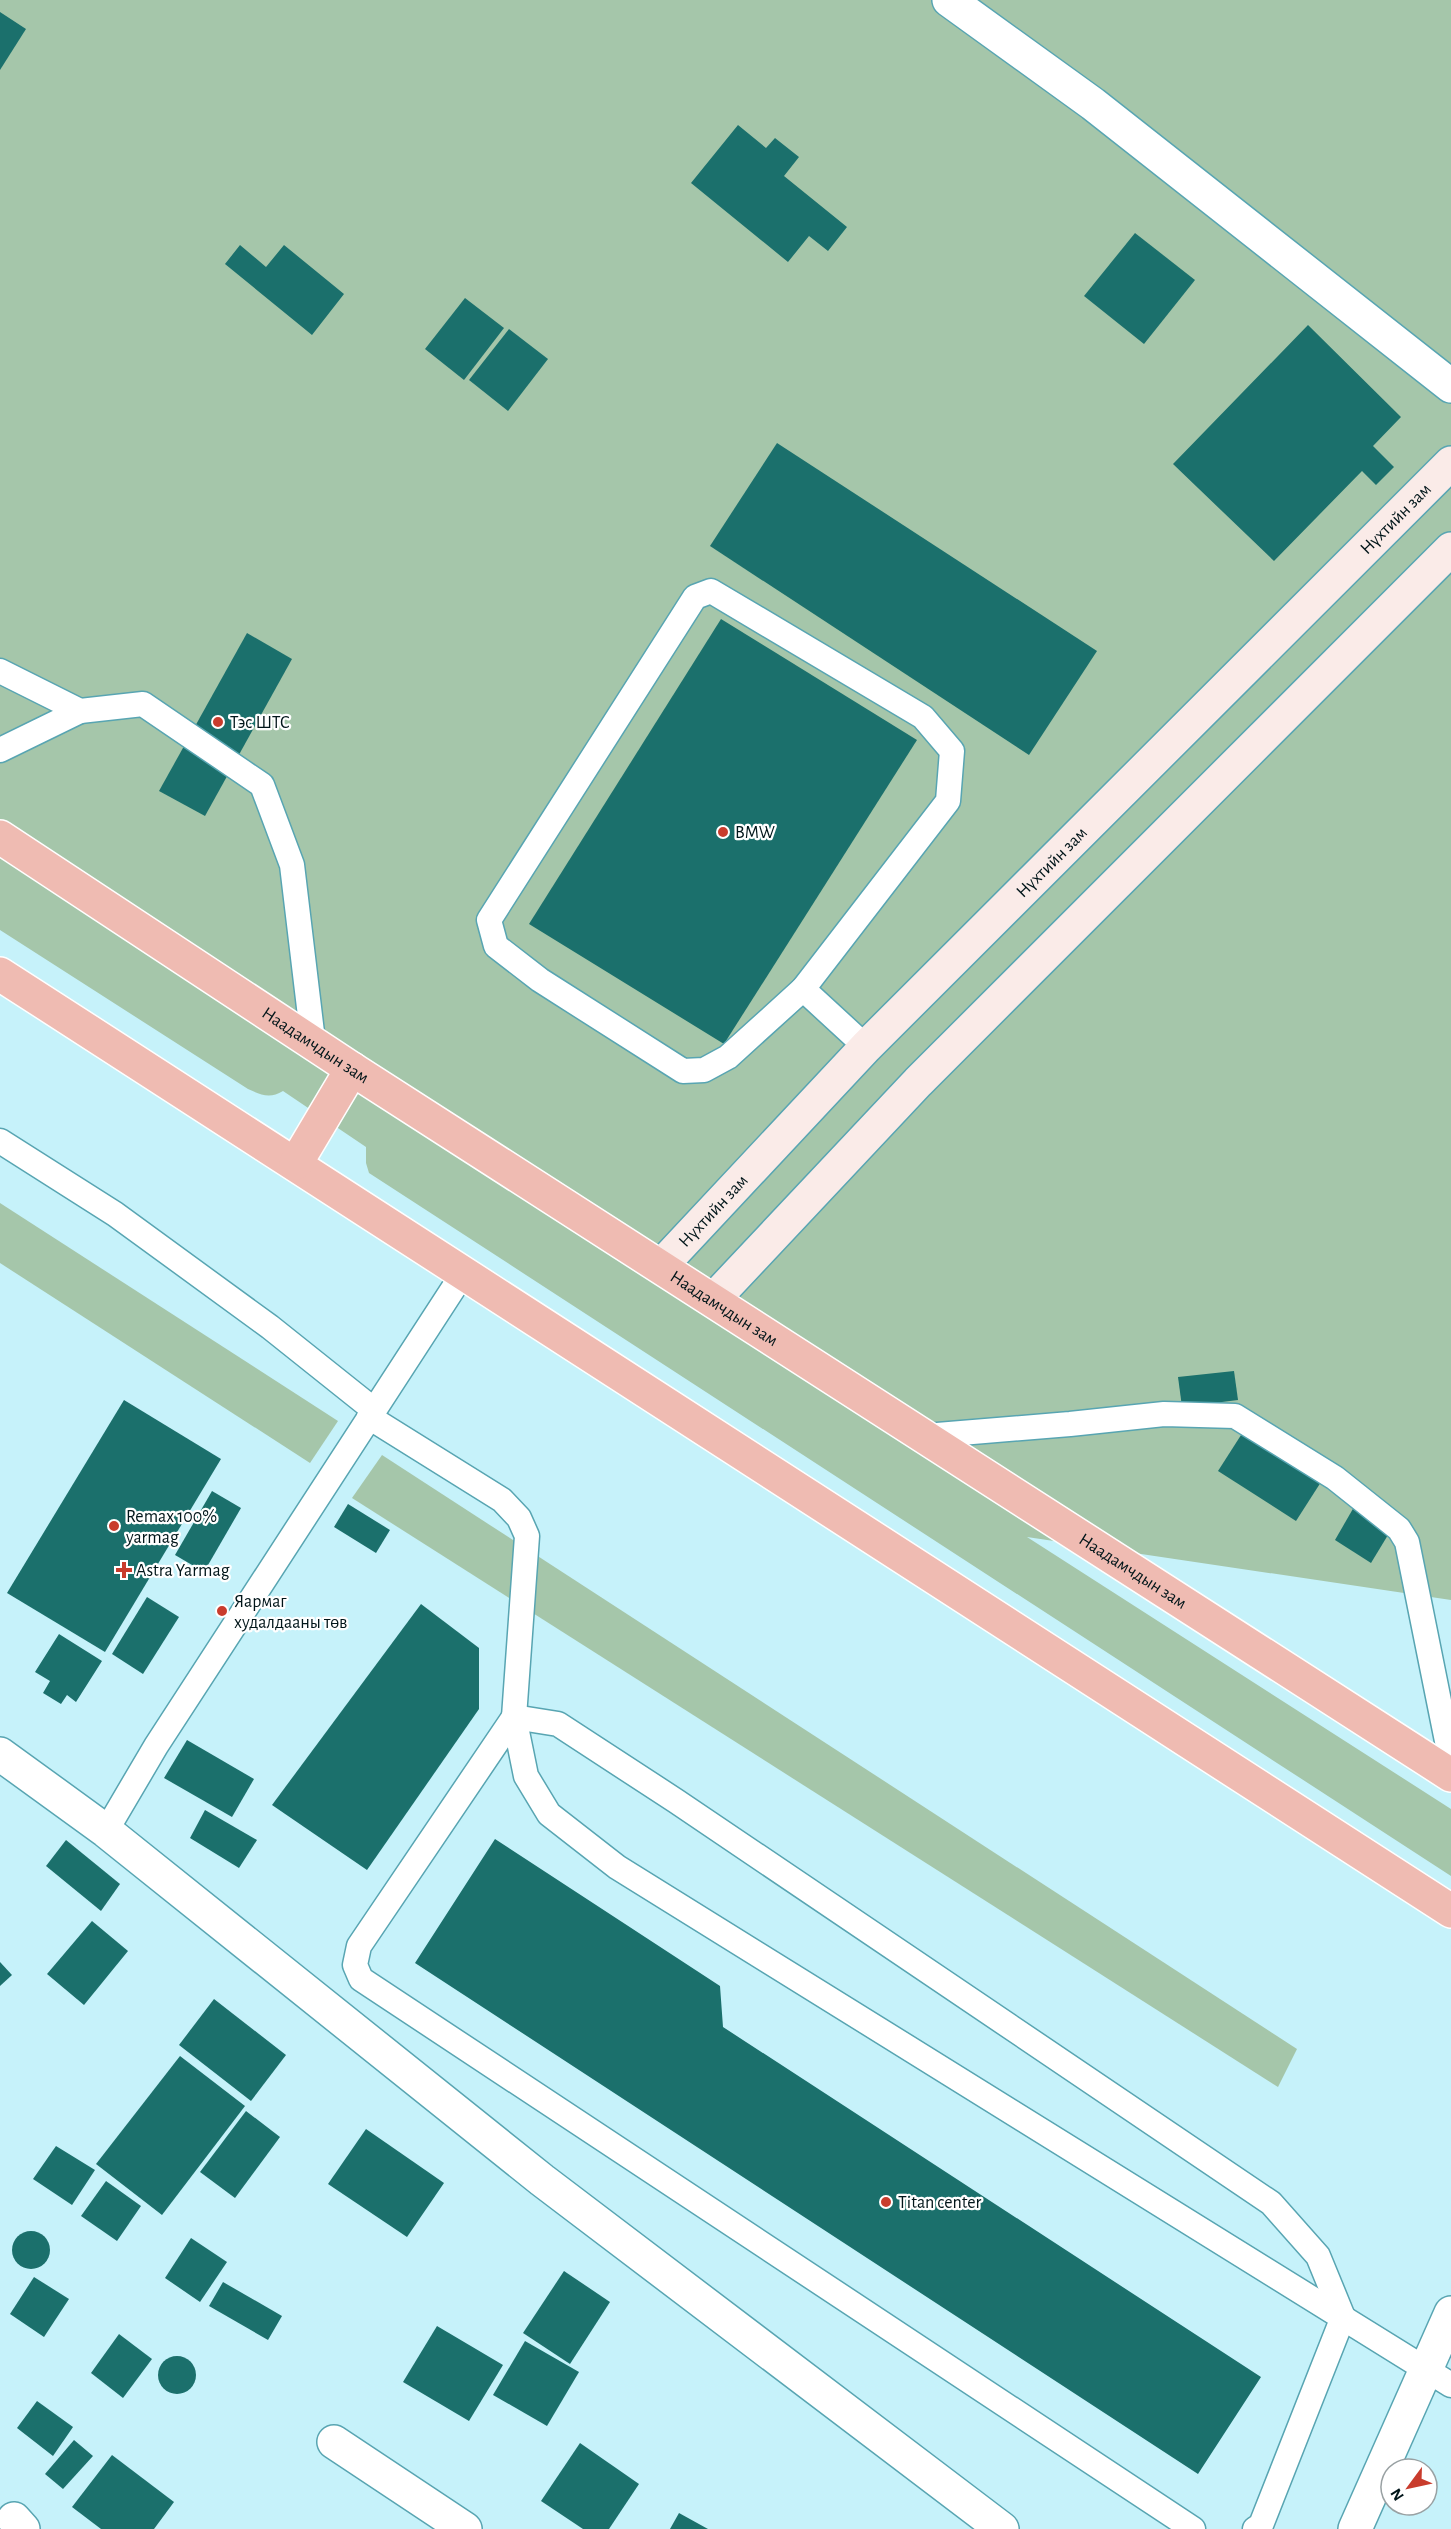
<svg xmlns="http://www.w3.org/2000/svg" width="1451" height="2529" viewBox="0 0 1451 2529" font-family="'Alegreya Sans',sans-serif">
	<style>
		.green { fill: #a5c6aa }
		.building { fill: #1b706c }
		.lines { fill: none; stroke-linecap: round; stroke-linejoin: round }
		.lane-casing { stroke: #58a5b2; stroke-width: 27 }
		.street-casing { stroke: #58a5b2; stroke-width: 36 }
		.secondary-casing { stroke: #58a5b2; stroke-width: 36 }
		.highway-casing { stroke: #fff; stroke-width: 36 }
		.lane { stroke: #fff; stroke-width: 24 }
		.street { stroke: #fff; stroke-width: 33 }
		.secondary { stroke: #faebe8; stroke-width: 33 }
		.highway { stroke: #efbbb2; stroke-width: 33 }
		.poi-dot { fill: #c93c2d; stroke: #fff; stroke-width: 2 }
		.labels { text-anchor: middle; stroke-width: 4.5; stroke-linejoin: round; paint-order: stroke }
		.street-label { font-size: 18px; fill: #001519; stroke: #fff }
		.poi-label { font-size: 18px; fill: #001519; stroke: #fff; text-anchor: start }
	</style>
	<rect width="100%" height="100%" fill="#c6f2fa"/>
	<g class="green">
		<path d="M0,0H1451V1600L1027,1537L1451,1809V1876L369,1173L366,1163V1147L283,1091C270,1099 261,1095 248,1089L0,930Z"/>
		<polygon points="0,1203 338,1421 310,1463 0,1263"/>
		<polygon points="382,1455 1297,2049 1278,2087 352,1498"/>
	</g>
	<g class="building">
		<polygon points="0,12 26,29 0,70"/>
		<polygon points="738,125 766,148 775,138 799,157 784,176 847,227 828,251 809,236 788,262 691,183"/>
		<polygon points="1135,233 1195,280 1144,344 1084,296"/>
		<polygon points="240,245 266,267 284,245 344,294 312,335 225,264"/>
		<polygon points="465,298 504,328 464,380 425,349"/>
		<polygon points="1308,325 1401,417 1373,446 1394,467 1376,485 1362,471 1274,561 1173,464"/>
		<polygon points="509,329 548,359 508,411 469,380"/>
		<polygon points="777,443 1097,651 1029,755 710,546"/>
		<polygon points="721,619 917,740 724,1044 529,924"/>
		<polygon points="247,633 292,659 205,816 159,791"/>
		<polygon points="1234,1371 1238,1400 1182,1407 1178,1377"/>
		<polygon points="124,1400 221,1459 105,1652 7,1593"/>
		<polygon points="1243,1432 1321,1482 1296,1521 1218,1471"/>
		<polygon points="212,1491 241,1508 204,1572 175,1555"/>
		<polygon points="348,1504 390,1530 376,1553 334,1527"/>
		<polygon points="1354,1507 1391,1530 1371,1563 1335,1540"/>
		<polygon points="147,1597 179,1617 143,1674 112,1654"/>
		<polygon points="421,1604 479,1648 479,1709 367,1870 272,1805"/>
		<polygon points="59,1634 102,1661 76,1702 67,1695 61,1704 43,1693 50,1681 35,1672"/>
		<polygon points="187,1740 254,1779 232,1817 164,1778"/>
		<polygon points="205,1810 257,1840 239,1868 190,1838"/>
		<polygon points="495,1839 720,1986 723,2027 1261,2377 1198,2474 415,1963"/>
		<polygon points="66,1840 120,1884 101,1911 46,1866"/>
		<polygon points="92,1921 128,1951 84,2005 47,1974"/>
		<polygon points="0,1962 12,1975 0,1986"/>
		<polygon points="214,1999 286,2055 251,2101 179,2045"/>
		<polygon points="180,2056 245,2106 162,2215 96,2164"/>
		<polygon points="246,2111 280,2137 235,2198 200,2172"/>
		<polygon points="366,2129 444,2183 407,2237 328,2184"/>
		<polygon points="56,2146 95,2170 72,2205 33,2179"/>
		<polygon points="106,2181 141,2206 117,2241 81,2216"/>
		<circle cx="31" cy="2250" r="19"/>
		<polygon points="191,2238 227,2262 200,2302 165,2278"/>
		<polygon points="564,2271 610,2302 570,2364 523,2333"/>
		<polygon points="34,2277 69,2299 44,2337 10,2314"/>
		<polygon points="223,2282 282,2316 268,2340 209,2306"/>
		<polygon points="437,2326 503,2365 469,2421 403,2382"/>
		<polygon points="119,2334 152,2359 123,2398 91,2373"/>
		<polygon points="525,2341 579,2372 547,2426 493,2395"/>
		<circle cx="177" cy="2375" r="19"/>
		<polygon points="37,2401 73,2427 53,2456 17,2428"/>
		<polygon points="74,2440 93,2456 63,2489 45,2474"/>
		<polygon points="580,2443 639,2484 609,2529 583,2529 541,2501"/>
		<polygon points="112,2455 174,2502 154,2529 101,2529 72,2507"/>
		<polygon points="679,2513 708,2529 670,2529"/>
	</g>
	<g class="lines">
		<g class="lane-casing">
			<g id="lane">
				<polygon points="711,591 923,717 952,751 948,801 803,989 728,1057 704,1070 683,1071 540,980 496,946 489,920 695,597"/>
				<polyline points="0,671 80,711 143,704 262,785 292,865 313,1041"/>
				<polyline points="0,750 80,711"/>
				<polyline points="803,989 866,1047"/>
				<polyline points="0,1141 115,1214 270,1327 374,1410"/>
				<polyline points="369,1417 502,1500 519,1518 527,1536 514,1717 526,1776 549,1814 617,1867 1451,2385"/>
				<polyline points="925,1436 1070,1424 1164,1414 1235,1416 1335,1478 1399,1529 1407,1542 1451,1761"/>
				<polyline points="514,1717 359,1946 355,1965 361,1979 1193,2529"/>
				<polyline points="514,1717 558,1724 676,1801 1271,2203 1318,2256 1343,2317 1261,2525 1255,2529"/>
				<polyline points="106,1831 156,1746 464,1272"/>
			</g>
		</g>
		<g class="street-casing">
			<g id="street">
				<polyline points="949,0 1093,104 1451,386"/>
				<polyline points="0,1754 106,1831 542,2180 1002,2529"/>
				<polyline points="334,2442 465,2529"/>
				<polyline points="14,2519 23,2529"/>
				<polyline points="1355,2529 1451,2313"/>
			</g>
		</g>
		<g class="secondary-casing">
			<g id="secondary">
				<path id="s1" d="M661,1266L866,1047L1451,463"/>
				<polyline points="713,1300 918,1082 1451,549"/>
			</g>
		</g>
		<g class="highway-casing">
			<g id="highway">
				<path id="s2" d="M0,837L352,1069L1451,1775"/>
				<polyline points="0,974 1451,1911"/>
				<polyline points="296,1163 352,1069"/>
			</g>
		</g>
		<use href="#lane" class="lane"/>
		<use href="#street" class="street"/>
		<use href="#secondary" class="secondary"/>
		<use href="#highway" class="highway"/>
	</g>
	<g class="poi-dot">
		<circle cx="218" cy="722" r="6"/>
		<circle cx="723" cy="832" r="6"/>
		<circle cx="114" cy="1526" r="6"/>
		<path d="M121 1561h6v6h6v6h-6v6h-6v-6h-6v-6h6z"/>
		<circle cx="222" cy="1611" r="6"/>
		<circle cx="886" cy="2202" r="6"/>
	</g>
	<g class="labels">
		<g class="street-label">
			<text dy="6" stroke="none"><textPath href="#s1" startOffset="1048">Нүхтийн зам</textPath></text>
			<text dy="6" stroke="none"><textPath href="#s1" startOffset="562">Нүхтийн зам</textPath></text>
			<text dy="6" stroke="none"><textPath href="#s2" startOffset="378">Наадамчдын зам</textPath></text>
			<text dy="6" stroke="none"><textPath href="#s1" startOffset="76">Нүхтийн зам</textPath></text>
			<text dy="6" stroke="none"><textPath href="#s2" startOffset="864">Наадамчдын зам</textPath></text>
			<text dy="6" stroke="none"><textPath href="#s2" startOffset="1350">Наадамчдын зам</textPath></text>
		</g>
		<g class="poi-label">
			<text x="230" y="728">Тэс ШТС</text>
			<text x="735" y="838">BMW</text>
			<text x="126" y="1522">Remax 100%<tspan x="126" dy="21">yarmag</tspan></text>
			<text x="136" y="1576">Astra Yarmag</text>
			<text x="234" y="1607">Яармаг<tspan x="234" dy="21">худалдааны төв</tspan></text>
			<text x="898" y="2208">Titan center</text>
		</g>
	</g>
	<g transform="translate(1409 2487) rotate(237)"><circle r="28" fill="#ffffff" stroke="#99a1a3" stroke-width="1.5"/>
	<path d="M0-4.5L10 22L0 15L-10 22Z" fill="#c93c2d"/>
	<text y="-9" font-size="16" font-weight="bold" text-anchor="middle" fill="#001519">N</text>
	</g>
</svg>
